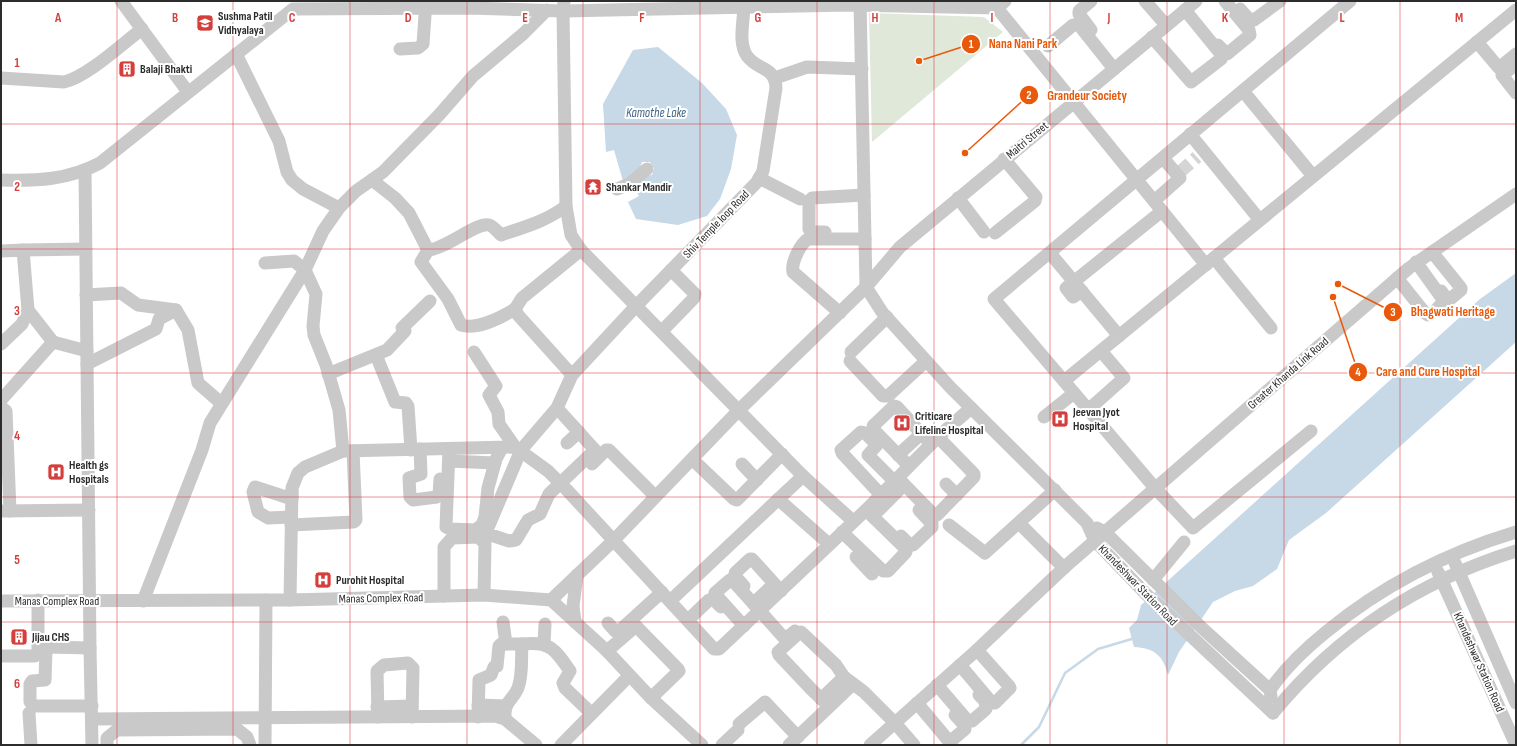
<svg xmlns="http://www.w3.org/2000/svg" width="1517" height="746" viewBox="0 0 1517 746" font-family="'Sofia Sans Condensed',sans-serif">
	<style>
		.green { fill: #e0e8da }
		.water { fill: #c7d8e7 }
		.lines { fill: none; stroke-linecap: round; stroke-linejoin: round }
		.stream { stroke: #c7d8e7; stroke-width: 2.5 }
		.minor-tunnel { stroke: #d5d5d5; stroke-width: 13; stroke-dasharray: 13 6; stroke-linecap: butt }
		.minor { stroke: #c9c9c9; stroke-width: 13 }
		.grid { fill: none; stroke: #d43f3c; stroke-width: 1; stroke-opacity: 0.55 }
		.labels { text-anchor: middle; stroke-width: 4; stroke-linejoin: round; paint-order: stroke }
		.poi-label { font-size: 12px; font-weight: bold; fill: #2c2c2c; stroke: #fff; text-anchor: start }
		.street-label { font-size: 12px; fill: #2c2c2c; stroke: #fff }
		.water-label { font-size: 13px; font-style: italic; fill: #426585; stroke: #fff }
		.grid-label { font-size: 13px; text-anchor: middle; font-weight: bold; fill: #d43f3c; stroke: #fff; stroke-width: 4; stroke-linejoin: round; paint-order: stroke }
		.leader { fill: none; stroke: #e8590c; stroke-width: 1.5 }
		.callout-dot { fill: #e8590c; stroke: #fff; stroke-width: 1.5 }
		.mark-label { font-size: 12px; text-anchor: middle; font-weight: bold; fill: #fff }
		.callout-label { font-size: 13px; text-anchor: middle; font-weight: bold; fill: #e8590c; stroke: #fff; stroke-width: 4; stroke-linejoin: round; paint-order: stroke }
	</style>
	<rect width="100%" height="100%" fill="#fff"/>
	<polygon class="green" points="869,13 984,17 1003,32 872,142"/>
	<g class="water">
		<polygon points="658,47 702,83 726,109 737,135 731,169 720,199 707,216 678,225 636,219 628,202 639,196 633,186 643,176 652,175 654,168 650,162 642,162 639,170 623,181 614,150 606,152 603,104 633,50"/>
		<path d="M1516,273V342L1326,513L1289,540L1277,569L1253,586L1235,591L1213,602L1179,652L1168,675C1163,655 1154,648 1134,647L1129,628L1137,620L1141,605L1480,299Z"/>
	</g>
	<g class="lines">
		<polyline class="stream" points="1021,745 1039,727 1065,673 1098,649 1135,638"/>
		<polyline class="minor-tunnel" points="1180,172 1197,157"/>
		<g class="minor">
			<polyline points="121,1 188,92"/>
			<polyline points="564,1 563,11 566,206 571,235 581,250 803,476 853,521"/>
			<polyline points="860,1 866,287 882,312 950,387 1087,523 1095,541 1146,594 1273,713"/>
			<polyline points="1091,1 1079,11 1079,14 1091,30"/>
			<polyline points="1145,1 1166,25"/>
			<polyline points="997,8 1206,265"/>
			<polyline points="1240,9 1248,18 1254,20 1280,1"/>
			<polyline points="1152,37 1191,82 1221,59 1220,53 1185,10"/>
			<polyline points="1477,42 1499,68 1516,54"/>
			<polyline points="1218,45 1227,54 1250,35 1249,30 1225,1"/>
			<polyline points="1048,46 1073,25 1079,25 1114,69"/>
			<polyline points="400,49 418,48 423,44 426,1"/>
			<polyline points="236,54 279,141 287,172 292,180 303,189 339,208"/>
			<polyline points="1514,66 1502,75 1516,93"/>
			<path d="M1,78L64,82C87,77 122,44 142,29"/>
			<polyline points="775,78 807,67 862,69"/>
			<polyline points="1243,91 1313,176"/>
			<polyline points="1190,134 1259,219"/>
			<polyline points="85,171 90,648 92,745"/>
			<polyline points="759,178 800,199"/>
			<path d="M1,180C37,181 68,180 100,163L293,9L469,8L563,11L849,5L997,8L1005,1"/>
			<path d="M372,180L395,198L409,213L428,250C446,249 476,222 489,225C493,226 498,232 501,235C524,227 547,221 566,206"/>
			<polyline points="617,189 629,184 647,169"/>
			<polyline points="958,198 984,232"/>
			<polyline points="1154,201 1180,178 1163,158"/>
			<polyline points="825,232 811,232 809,229 809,201 812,198 864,195"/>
			<polyline points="995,233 1035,201 1036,197 1004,159"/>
			<polyline points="23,250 86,249"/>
			<path d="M428,250L421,262L448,299L461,325C477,330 502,317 515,309"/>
			<polyline points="1,251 23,250 28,310 22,324 1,344"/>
			<polyline points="1432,252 1461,288 1461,290 1449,300 1447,299 1441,291"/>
			<polyline points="1050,253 1119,336"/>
			<polyline points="1214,258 1271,328"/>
			<polyline points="1397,278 1425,313 1428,315 1434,312 1444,301 1416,262"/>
			<polyline points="1082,291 1073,297 1066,288 1162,211"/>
			<polyline points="86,295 121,293 138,305 176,310 188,330 198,383 221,403"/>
			<polyline points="28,310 53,342"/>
			<path d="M840,313L793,272C791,263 800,244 808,239H865"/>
			<polyline points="662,331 694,298 695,294 671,270"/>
			<polyline points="474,352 496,386 489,395 498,412 499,424 515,447"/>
			<polyline points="851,352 887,317"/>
			<polyline points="376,355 395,402 406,403 408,406 411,450"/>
			<polyline points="850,361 883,396 888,396 926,361"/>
			<polyline points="87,364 156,329 159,319 176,310"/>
			<polyline points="328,374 387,350 405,331 402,328 430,301"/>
			<polyline points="572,375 518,315 515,309 522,298 581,250"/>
			<polyline points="1064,381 1516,10"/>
			<polyline points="1,400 53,342 87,351"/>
			<polyline points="1,407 6,411 10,511"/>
			<path d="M557,408L595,450L549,494L540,514L528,520L516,540L509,541L488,534L487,530L521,450L557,408L572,375L637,305L757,182L763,171L776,88C775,66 758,71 747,56C737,42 745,17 744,1"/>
			<polyline points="1088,410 1124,378 1101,351"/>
			<polyline points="1044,417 1074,393"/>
			<polyline points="1311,431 1193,528 1155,488 994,299 1350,1"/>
			<polyline points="567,443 579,432"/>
			<polyline points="420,449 421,474 409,478 410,497 413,500 437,497 439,495 440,479"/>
			<polyline points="449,449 446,527 450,529 475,530 482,525 485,517 488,488 496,459 502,448"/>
			<polyline points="343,451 339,410 326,365 314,335 313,326 316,294 305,270 323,231 339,208 356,191 383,172 439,115 473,76 523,34 547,10"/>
			<polyline points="898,455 922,433"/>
			<polyline points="692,459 734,499 737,500 782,454"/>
			<polyline points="449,461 495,463"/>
			<polyline points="592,464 606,450 609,450 655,496"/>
			<polyline points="742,464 757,480"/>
			<polyline points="909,466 873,429 873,426 894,406 897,407 931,444"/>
			<polyline points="898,478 934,515 937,515 974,477 974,474 938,437"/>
			<polyline points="946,484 957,495"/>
			<polyline points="881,495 842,453 841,450 861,432 865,433 877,445 868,455 894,481"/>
			<polyline points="778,499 829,544"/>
			<polyline points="1,511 89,510"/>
			<polyline points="877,512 899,490"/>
			<polyline points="291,517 268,518 258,512 253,492 255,487 292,499 292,491"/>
			<polyline points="1019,523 1064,568"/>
			<polyline points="291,525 354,522 356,520 353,451"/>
			<polyline points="949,525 985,553 1055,490"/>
			<polyline points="1097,528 1105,532 1202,628 1270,690 1271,697"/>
			<polyline points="842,532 883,571 888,571 906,552 906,549 866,510"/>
			<polyline points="901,536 910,545 913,545 932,527 932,524 919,510"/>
			<polyline points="856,557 872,574"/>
			<polyline points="1455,563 1516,703"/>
			<polyline points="1438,572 1516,745"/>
			<polyline points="1153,580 1184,542"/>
			<polyline points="744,586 735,576 735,573 750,559 752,559 781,591"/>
			<polyline points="444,596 444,547 452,538 478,537 485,543 484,595"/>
			<polyline points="290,600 292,488 298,473 305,467 343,451 515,447 548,471 566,489 714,649 719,649 866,510 938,437 971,408"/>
			<polyline points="551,600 613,541 739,410 866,287 900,247 1196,1"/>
			<polyline points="757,600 774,584"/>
			<polyline points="1,601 290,600 484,595 551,600 607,651 651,698 702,745"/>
			<polyline points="143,601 202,450 210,423 305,270 294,261 265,263"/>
			<polyline points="670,601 803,476"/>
			<polyline points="688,620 709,600 714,600 721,607"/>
			<polyline points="503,622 506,644"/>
			<polyline points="575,622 573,606 577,575"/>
			<polyline points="608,623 615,631 619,631 662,592"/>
			<polyline points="744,626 716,595 715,593 730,580 733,581 785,639 795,631"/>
			<polyline points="544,644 545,624"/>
			<polyline points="90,648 48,647 46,649 45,680 32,681 30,684 30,702 34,706 92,706"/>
			<polyline points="607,651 636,626 678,669 679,671 651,698"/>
			<polyline points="1,656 35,656 38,653 38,600"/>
			<polyline points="960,665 992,703 995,703 1010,688 1009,686 977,650"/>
			<polyline points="937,685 967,720 972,721 986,709 985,701 979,695"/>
			<path d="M1270,690C1285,668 1305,649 1326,632C1383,585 1446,553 1516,532"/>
			<polyline points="821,699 844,677"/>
			<polyline points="917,703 948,740 952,740 965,729 965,726 955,715"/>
			<polyline points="478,705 506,706"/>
			<polyline points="829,706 812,690 779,655 778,652 799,633 801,632 836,665 844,677 864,692 895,723 914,745"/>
			<polyline points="377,707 412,706"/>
			<polyline points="29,713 31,745"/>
			<path d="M1273,713C1337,635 1419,581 1516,551"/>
			<polyline points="378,717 377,671 384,665 408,663 413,668 412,717"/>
			<polyline points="478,717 479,680 491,675 494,667 497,666 499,646 501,644 522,644"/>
			<polyline points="92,719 495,716 505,719 536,745"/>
			<path d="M505,719C504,700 512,702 518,688C523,675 521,658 522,644C550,641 555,649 570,671L563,683L565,688L591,713"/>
			<polyline points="739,724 765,702 798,737"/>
			<polyline points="107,745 107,738 117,730 237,729 247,737 250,745"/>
			<polyline points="265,745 266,600"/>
			<polyline points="561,745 629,676"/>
			<polyline points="722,745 738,730"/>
			<polyline points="789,745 853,684"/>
			<polyline points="870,745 977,650 1067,565 1409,268 1516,194"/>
		</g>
	</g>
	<path class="grid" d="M117,1V745M233,1V745M350,1V745M467,1V745M583,1V745M700,1V745M817,1V745M934,1V745M1050,1V745M1167,1V745M1284,1V745M1400,1V745M1,124H1516M1,249H1516M1,373H1516M1,497H1516M1,622H1516"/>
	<defs>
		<g id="school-square" transform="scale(0.9)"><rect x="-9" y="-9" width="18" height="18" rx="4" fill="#d43f3c" stroke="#fff"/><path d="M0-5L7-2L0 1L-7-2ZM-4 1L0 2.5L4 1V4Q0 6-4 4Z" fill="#fff"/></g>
		<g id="building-square" transform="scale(0.9)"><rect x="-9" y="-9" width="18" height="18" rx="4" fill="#d43f3c" stroke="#fff"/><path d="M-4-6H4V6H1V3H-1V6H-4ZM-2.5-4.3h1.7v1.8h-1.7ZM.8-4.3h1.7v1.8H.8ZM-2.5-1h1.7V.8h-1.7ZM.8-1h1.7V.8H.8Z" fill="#fff"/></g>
		<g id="temple-square" transform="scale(0.9)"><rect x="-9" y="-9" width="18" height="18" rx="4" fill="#d43f3c" stroke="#fff"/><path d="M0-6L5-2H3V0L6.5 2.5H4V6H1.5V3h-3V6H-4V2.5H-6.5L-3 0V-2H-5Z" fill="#fff"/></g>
		<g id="hospital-square" transform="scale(0.9)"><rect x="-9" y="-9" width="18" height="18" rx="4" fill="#d43f3c" stroke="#fff"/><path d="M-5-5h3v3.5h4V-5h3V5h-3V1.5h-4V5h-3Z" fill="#fff"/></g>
	</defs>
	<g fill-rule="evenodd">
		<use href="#school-square" x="205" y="23"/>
		<use href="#building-square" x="127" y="69"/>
		<use href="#temple-square" x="593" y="187"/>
		<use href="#hospital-square" x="1060" y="419"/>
		<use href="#hospital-square" x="902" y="423"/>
		<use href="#hospital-square" x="56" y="472"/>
		<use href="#hospital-square" x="323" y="580"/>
		<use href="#building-square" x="19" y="637"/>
	</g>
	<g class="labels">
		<g class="poi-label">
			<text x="218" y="20">Sushma Patil<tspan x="218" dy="14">Vidhyalaya</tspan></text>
			<text x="140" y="73">Balaji Bhakti</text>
			<text x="606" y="191">Shankar Mandir</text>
			<text x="1073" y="416">Jeevan Jyot<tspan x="1073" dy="14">Hospital</tspan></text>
			<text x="915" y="420">Criticare<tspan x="915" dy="14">Lifeline Hospital</tspan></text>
			<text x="69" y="469">Health gs<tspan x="69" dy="14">Hospitals</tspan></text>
			<text x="336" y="584">Purohit Hospital</text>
			<text x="32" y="641">Jijau CHS</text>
		</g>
		<g class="street-label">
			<text transform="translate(1027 140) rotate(-40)" y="4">Maitri Street</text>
			<text transform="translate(716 224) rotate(-46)" y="4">Shiv Temple loop Road</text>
			<text transform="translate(1288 373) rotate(-41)" y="4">Greater Khanda Link Road</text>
			<text transform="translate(1138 585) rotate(46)" y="4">Khandeshwar Station Road</text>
			<text transform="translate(381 598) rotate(-1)" y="4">Manas Complex Road</text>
			<text x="57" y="605">Manas Complex Road</text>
			<text transform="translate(1479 662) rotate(66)" y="4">Khandeshwar Station Road</text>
		</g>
		<g class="water-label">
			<text x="656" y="117">Kamothe Lake</text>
		</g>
	</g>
	<g class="grid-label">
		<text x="58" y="22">A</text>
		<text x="175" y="22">B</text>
		<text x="292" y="22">C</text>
		<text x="408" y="22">D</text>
		<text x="525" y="22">E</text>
		<text x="642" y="22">F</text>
		<text x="758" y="22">G</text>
		<text x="875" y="22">H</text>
		<text x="992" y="22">I</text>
		<text x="1109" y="22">J</text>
		<text x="1225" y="22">K</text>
		<text x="1342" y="22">L</text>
		<text x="1459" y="22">M</text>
		<text x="17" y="67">1</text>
		<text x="17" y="191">2</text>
		<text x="17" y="315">3</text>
		<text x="17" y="440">4</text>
		<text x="17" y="564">5</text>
		<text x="17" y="688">6</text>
	</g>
	<path class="leader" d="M919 61L971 44M965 153L1029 95M1338 284L1393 312M1333 297L1358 372"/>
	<g class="callout-dot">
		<circle cx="919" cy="61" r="4"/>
		<circle cx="965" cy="153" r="4"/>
		<circle cx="1338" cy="284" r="4"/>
		<circle cx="1333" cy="297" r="4"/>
		<circle cx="971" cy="44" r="10"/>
		<circle cx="1029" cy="95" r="10"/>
		<circle cx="1393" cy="312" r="10"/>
		<circle cx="1358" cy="372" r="10"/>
	</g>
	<g class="mark-label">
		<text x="971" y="48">1</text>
		<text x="1029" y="99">2</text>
		<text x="1393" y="316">3</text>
		<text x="1358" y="376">4</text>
	</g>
	<g class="callout-label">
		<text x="1023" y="48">Nana Nani Park</text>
		<text x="1087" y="100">Grandeur Society</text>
		<text x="1453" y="316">Bhagwati Heritage</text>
		<text x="1428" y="376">Care and Cure Hospital</text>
	</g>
	<rect width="1517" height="746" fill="none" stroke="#2c2c2c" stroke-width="4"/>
</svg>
